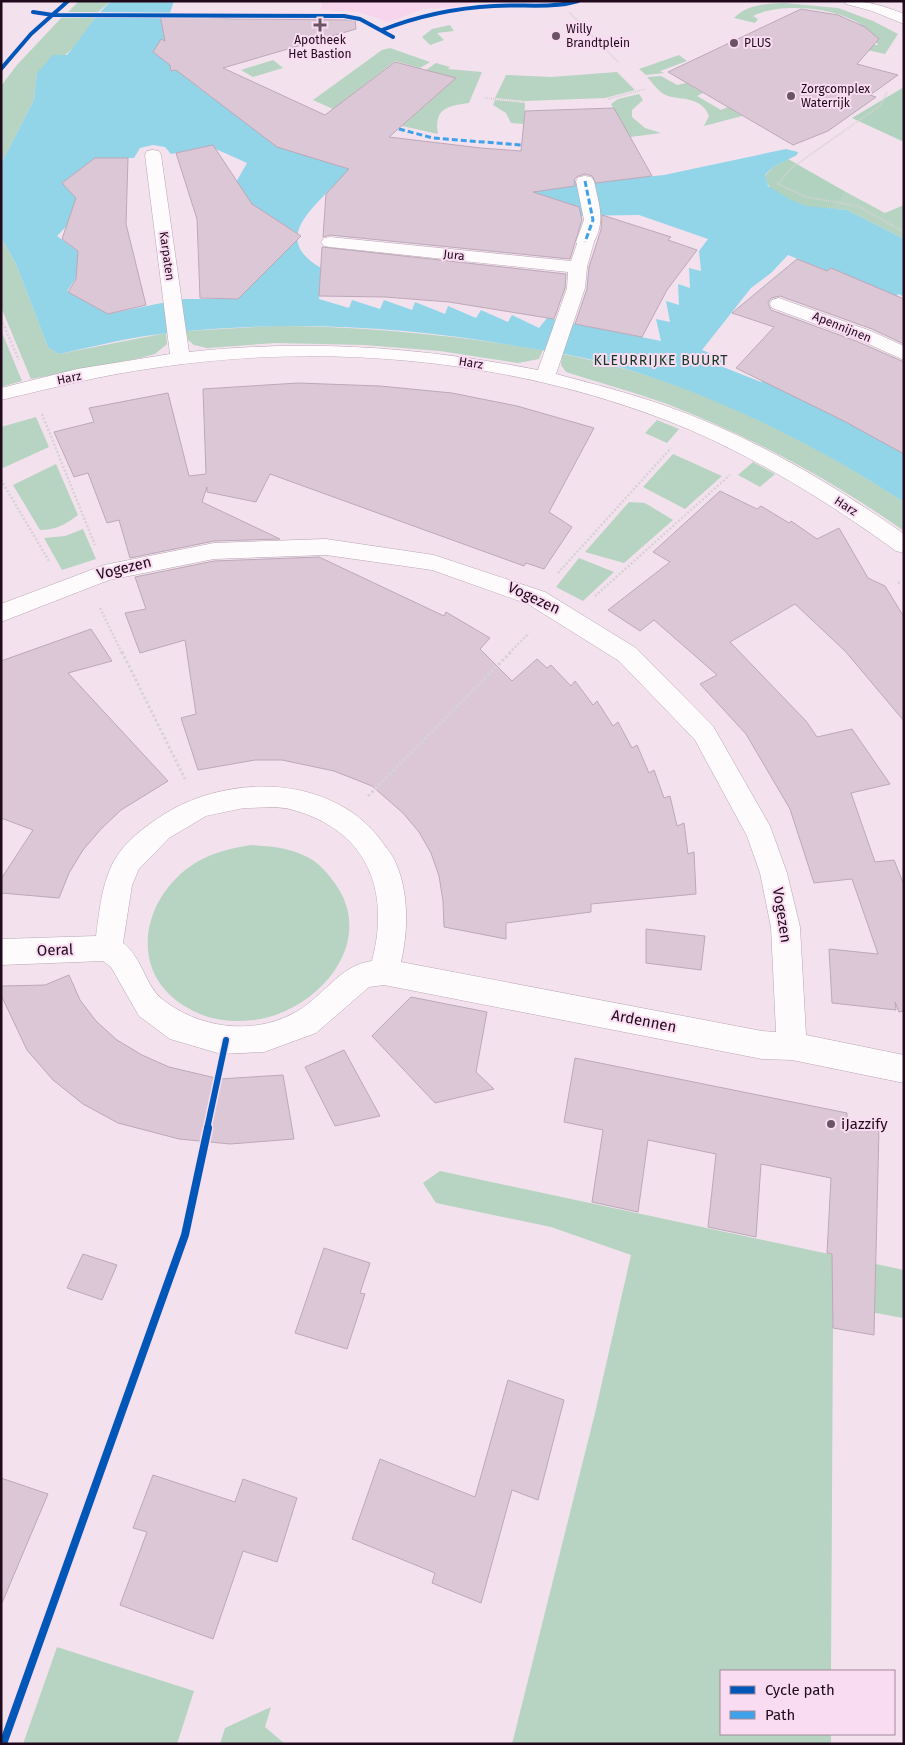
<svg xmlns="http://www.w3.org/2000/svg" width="905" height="1745" viewBox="0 0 905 1745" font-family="'Fira Sans',sans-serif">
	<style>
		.built { fill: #f6d5ed }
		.green { fill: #b6d4c1 }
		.forest { fill: #b1d2be }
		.water { fill: #92d4e8; fill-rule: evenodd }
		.pier { fill: #f3e2ee }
		.building { fill: #dbc7d6; stroke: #bda8b8 }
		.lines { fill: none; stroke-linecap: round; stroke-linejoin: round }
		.pedestrian-casing { stroke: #b9a5b4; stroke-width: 1 }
		.minor-casing { stroke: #b9a5b4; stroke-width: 1 }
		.path-far2 { stroke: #d7d2d5; stroke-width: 2; stroke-dasharray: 1 1; stroke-linecap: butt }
		.path-far1 { stroke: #d7d2d5; stroke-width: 2.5; stroke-dasharray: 2 2; stroke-linecap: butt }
		.path { stroke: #d7d2d5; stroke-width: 3; stroke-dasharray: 2.5 2.5; stroke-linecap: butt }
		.pedestrian { fill: #fdfbfc; fill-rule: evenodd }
		.minor { fill: #fdfbfc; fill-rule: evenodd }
		.quiet { stroke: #3ea1ea; stroke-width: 3; stroke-dasharray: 6 3; stroke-linecap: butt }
		.cycleway-far2-casing { stroke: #f9dcf1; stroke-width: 5.5 }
		.cycleway-far1-casing { stroke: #f9dcf1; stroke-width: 9 }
		.cycleway-casing { stroke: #f9dcf1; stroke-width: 11 }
		.cycleway-far2 { stroke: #0057b8; stroke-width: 4 }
		.cycleway-far1 { stroke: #0057b8; stroke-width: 6 }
		.cycleway { stroke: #0057b8; stroke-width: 8 }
		.poi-dot { fill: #6a5566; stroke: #f9dcf1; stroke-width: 2 }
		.labels { text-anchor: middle; stroke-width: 4; stroke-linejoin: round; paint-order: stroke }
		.far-poi-label { font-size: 12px; fill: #21091c; stroke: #f9dcf1; text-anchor: start }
		.far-street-label { font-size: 12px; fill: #21091c; stroke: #f9dcf1 }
		.far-neighbourhood-label { font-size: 14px; letter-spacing: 1px; fill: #113822; stroke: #f9dcf1 }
		.street-label { font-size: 15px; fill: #21091c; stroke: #f9dcf1 }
		.poi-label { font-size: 15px; fill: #21091c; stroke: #f9dcf1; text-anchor: start }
	</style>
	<rect width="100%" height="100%" fill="#f3e2ee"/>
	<polygon class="built" points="322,1 480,1 454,7 423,9 389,22 358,12 321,10"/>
	<g class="green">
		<polygon points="79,1 111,1 98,12 68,12"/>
		<path d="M784,3L838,8L873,21L898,34L885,54L867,50L870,45H878C865,7 783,0 753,16L758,19L755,23L734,18C747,4 765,4 784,3Z"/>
		<path d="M66,16H96C77,48 68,55 37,73L34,100L1,164V86L17,65L62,17Z"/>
		<polygon points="450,25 454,31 437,33 444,40 430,45 422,37 432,29"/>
		<polygon points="390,48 430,62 420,68 395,61 333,109 313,100 382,50"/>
		<polygon points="679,55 687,61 660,71 664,73 646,75 639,69"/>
		<polygon points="273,60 283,68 253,77 241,70"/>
		<path d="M436,63L450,67L448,69L482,72L469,103C446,106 434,109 438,134L402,126L456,78L426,70Z"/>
		<polygon points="617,72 635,90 605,98 525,101 495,98 506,75 551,77"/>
		<path d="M661,76L677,85L686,83L703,93L697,96L721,110L728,107L742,116L704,126L709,116C702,97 683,100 668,96C660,94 652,82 647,77Z"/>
		<polygon points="639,94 643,100 632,110 632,117 645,128 661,133 630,137 611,104 618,99"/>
		<polygon points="495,100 525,103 524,124 511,123 506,113 493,105"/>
		<polygon points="846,192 885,213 904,205 904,239 847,210 821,208 838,204"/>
		<polygon points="1,237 16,264 48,347 59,354 166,333 167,344 155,354 140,358 31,379 1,307"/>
		<path d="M273,326C364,326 453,335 543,350L539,359L518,363L440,351L364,345L276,343L207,348L194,345L188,340L186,331Z"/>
		<polygon points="1,330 22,381 1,387"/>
		<path d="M562,354C684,377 801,435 904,502V531C830,479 752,437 667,404C634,392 600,383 566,372L561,365Z"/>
		<polygon points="36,417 49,447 3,468 1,464 1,427"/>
		<polygon points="657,420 679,429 667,443 645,433"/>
		<polygon points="673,454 722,476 685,509 643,487"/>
		<polygon points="753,462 775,474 760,487 738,475"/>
		<path d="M56,464L78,515C65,525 55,530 40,530L13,485Z"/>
		<polygon points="629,502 645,503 673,520 624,563 585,552"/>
		<polygon points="83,529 96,559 62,570 44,538 65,536"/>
		<polygon points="579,558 614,572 583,601 556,587"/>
		<path d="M251,845C269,846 286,847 303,855C316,860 326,871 334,882C379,942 317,1012 254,1020C230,1023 207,1020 186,1007C125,971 143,894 197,862C214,852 232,848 251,845Z"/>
		<polygon points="440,1171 904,1270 903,1318 860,1310 833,1328 831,1671 721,1671 721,1734 831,1734 831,1744 512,1744 595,1413 631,1255 551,1227 436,1203 423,1183"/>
		<polygon points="57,1647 194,1691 177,1744 23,1744"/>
		<polygon points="271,1707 265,1727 285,1744 220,1744 225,1728"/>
	</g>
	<g class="forest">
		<polygon points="904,87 904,142 852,118"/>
		<path d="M788,159L846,192L838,204C832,206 825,208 819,208C801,207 767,196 765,176L773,167Z"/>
	</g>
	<path class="water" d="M111,1H174L168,19L174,61L198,87L214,99L529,182L625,179L664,175L786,149L798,152L797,155L773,167L765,175L768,186L791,200L806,206L847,210L904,239V297L899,294L894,297L831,268L827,271L788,255L771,273L751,288L702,350L724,359L718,365L761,382L766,378L834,410L897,450L901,447L904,449V502C815,444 718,396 616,366C584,357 550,351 516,346C402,326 283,320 168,333C131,337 95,346 59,354L48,347L16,264L1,237V164L34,100L37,73L53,55H67C82,37 94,16 111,1ZM153,145L165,147L171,154L209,146L247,163L231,191L241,241L269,268L238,299H181L108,314L67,291L89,259L57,236L85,207L62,183L95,158H134L140,148ZM365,187L567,216L639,215L708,239L699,251L701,271L689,268L690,288L678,284L679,305L666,301L670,322L656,319L661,341L547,318L539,328L512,315L508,322L481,310L476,318L448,306L445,314L415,302L412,310L384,300L380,309L352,300L349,308L319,299L321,268C275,241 306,215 331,188Z"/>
	<polygon class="pier" points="96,12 172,13 171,17 93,16"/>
	<g class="building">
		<polygon points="801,9 838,15 865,27 879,39 857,64 898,75 870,95 876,97 828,131 793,145 668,72"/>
		<polygon points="160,15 235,19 355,20 356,29 223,68 325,115 395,62 456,78 389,137 481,148 521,151 525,111 614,108 652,176 596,183 592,176 585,174 578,176 574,180 575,186 533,192 579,207 582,220 570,259 330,235 323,237 326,194 349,169 277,147 176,70 171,71 170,65 153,52 161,39 165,41"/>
		<polygon points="213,145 252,204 301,236 238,299 200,298 197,219 176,153"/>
		<polygon points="95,158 128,158 126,224 146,305 108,314 68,292 76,279 78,251 62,239 76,198 62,183"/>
		<polygon points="602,215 671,237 668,240 697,250 667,290 642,337 575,324 587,289 589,267 601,230"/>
		<polygon points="322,247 566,274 565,288 554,319 449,302 385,297 319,296"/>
		<polygon points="797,259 827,271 831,268 904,299 904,344 872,329 780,296 771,298 768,303 771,310 856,341 904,362 904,454 844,421 736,368 774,327 732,313"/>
		<polygon points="298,383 380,386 452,393 517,406 594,428 549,512 572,527 544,569 526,563 524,566 270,474 256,502 207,492 207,487 202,502 280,539 214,541 130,558 119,520 107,523 88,473 74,477 54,432 94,422 89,408 168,393 189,476 206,474 203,389"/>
		<polygon points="720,491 757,509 761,506 789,523 791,521 817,539 839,528 868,578 885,586 904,617 904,721 845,651 795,604 730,642 806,721 817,737 852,729 890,784 851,793 875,862 894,860 904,885 904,1011 899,1012 895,1002 896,1010 832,1003 829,949 878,954 852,879 814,883 790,809 746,734 700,684 717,675 654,620 640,631 608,610 670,562 653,552"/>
		<polygon points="319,557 444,616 446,612 490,638 480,649 512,681 537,659 547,668 551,665 571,686 575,681 593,705 597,701 613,726 618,722 632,748 637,745 649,773 654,770 664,798 670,796 677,826 684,823 688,854 694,852 696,894 591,904 591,912 506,923 506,939 444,927 443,901 439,876 431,853 419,832 403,813 372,786 334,771 282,760 255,760 198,770 181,718 196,714 185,640 140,653 125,613 146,609 135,577 214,561"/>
		<polygon points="91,629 112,661 68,673 168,781 121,810 101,829 83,850 69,873 59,898 1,893 1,879 33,830 1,818 1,661"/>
		<polygon points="646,929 705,936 701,970 646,963"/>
		<polygon points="69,975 80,1000 96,1021 117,1040 142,1055 169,1067 220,1079 283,1075 294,1139 230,1144 179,1139 118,1123 83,1104 53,1080 27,1050 1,995 1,986 45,985"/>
		<polygon points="411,997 487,1012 476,1072 494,1089 435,1103 372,1036"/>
		<polygon points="344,1050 380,1116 335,1126 305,1067"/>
		<polygon points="575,1058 847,1113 847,1122 879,1128 874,1335 833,1328 832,1254 827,1253 831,1178 761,1164 756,1237 708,1227 716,1154 648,1140 638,1212 592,1202 603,1130 564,1122"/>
		<polygon points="324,1248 370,1263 360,1293 365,1294 347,1349 295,1333"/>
		<polygon points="83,1254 117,1265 102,1300 67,1288"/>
		<polygon points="508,1380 564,1400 538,1500 512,1490 481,1603 432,1583 435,1573 352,1539 380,1459 475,1497"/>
		<polygon points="153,1475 235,1502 243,1479 297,1498 277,1562 243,1551 213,1639 120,1605 147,1532 133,1528"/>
		<polygon points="1,1478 48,1494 2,1603 1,1603"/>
	</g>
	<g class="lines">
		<g class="pedestrian-casing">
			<path id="pedestrian" d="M585,176L591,177L594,181C599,205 607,224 591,246H579L576,242L584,220L576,181L579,177Z"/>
		</g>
		<g class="minor-casing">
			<g id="minor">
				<path d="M844,1C869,1 881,5 904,14V24L872,11L846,4Z"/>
				<path d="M153,150L159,151L161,155L189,352C308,339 420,347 538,370L567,288L568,272L330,247L324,246L321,242L324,238L330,237L571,261L579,238H591L594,242L587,267L585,288L556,374C593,384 630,393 666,406C751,436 830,482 904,534V553L896,551C831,504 762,461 688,429C522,360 331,341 154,368C102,375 52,388 1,400V388L77,369L170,354L145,155L147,151Z"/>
				<polygon points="779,298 871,331 904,346 904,360 857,339 772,308 770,304 772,300"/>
				<path d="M326,539L434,555L545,592L636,648L713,726L770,826L787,873L800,927L806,1035L904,1055V1083L792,1060L762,1059L384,985L369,987L316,1033L264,1052L221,1054L170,1039L139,1016L111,967L103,961L1,965V939L96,936C100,908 102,877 119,853C132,835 153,821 171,810C238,773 336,777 383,843C388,850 394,857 397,866C409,895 408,932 401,962L762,1031L776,1032L771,927L760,873L747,836L695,740L619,661L528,604L432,570L326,555L214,559L109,580L1,622V604L104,565L214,543ZM244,808C258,808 276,806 290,809C366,829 391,888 372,961C339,965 323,998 294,1013C252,1036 198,1028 162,999C146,987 142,957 123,943L132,885L139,869L169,838L206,816Z"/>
			</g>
		</g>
		<g class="path-far2">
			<polyline points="570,13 619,63"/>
			<polyline points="887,92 881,105 790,169 778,184 806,197 858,206 904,232"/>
			<polyline points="485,98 525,102"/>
			<polyline points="608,99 645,89"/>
		</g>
		<g class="path-far1">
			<polyline points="1,319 19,360"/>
			<polyline points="42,414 95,545"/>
			<polyline points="1,480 49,561"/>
			<polyline points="558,573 671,448"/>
			<polyline points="898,583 901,582"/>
			<polyline points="595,596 730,475"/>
			<polyline points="100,608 122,653"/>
			<polyline points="509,653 529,633"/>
		</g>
		<g class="path">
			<polyline points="122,652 185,779"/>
			<polyline points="368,796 511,652"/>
		</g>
		<use href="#pedestrian" class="pedestrian"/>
		<use href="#minor" class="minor"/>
		<g class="quiet">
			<polyline points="399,129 433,138 521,145"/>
			<polyline points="585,181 593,220 585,242"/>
		</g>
		<g class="cycleway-far2-casing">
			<g id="cycleway-far2">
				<polyline points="33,12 53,15 344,16 360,19 393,37"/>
				<path d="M382,30C418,16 455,8 494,6C522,4 551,9 578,1"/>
				<polyline points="1,69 31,34 68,1"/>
			</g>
		</g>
		<g class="cycleway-far1-casing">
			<polyline id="cycleway-far1" points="207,1129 226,1040"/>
		</g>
		<g class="cycleway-casing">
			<polyline id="cycleway" points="3,1744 185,1235 208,1128"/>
		</g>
		<use href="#cycleway-far2" class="cycleway-far2"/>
		<use href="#cycleway-far1" class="cycleway-far1"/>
		<use href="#cycleway" class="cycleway"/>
	</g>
	<g class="poi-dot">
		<path d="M317.5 17.5h5v5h5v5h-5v5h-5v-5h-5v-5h5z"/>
		<circle cx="556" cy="36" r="5"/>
		<circle cx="734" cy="43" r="5"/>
		<circle cx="791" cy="96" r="5"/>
		<circle cx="831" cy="1124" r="5"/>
	</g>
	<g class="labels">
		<g class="far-poi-label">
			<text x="566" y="33">Willy<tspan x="566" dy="14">Brandtplein</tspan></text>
			<text x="320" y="44" text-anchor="middle">Apotheek<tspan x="320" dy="14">Het Bastion</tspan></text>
			<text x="744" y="47">PLUS</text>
			<text x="801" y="93">Zorgcomplex<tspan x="801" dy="14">Waterrijk</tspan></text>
		</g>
		<g class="far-street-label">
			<text transform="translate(454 255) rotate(6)" y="4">Jura</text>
			<text transform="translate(167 256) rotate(82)" y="4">Karpaten</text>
			<text transform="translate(842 327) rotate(22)" y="4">Apennijnen</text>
			<text transform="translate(471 363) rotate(9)" y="4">Harz</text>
			<text transform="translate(69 378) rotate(-12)" y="4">Harz</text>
			<text transform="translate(846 506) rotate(33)" y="4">Harz</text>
		</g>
		<g class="far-neighbourhood-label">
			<text x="661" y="365">KLEURRIJKE BUURT</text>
		</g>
		<g class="street-label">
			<text transform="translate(124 568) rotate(-14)" y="5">Vogezen</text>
			<text transform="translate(534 598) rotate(25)" y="5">Vogezen</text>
			<text transform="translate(782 915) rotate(81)" y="5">Vogezen</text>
			<text transform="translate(55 950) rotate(-2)" y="5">Oeral</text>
			<text transform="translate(644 1021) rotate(11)" y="5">Ardennen</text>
		</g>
		<g class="poi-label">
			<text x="841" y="1129">iJazzify</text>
		</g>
	</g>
	<rect width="905" height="1745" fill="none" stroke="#21091c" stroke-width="5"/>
	<rect x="720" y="1670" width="175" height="65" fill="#f9dcf1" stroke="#a3889c"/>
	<rect x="730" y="1686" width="25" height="8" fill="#0057b8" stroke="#a3889c"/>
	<text x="765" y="1695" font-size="15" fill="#21091c">Cycle path</text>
	<rect x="730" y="1711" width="25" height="8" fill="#3ea1ea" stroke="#a3889c"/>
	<text x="765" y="1720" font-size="15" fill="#21091c">Path</text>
</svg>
